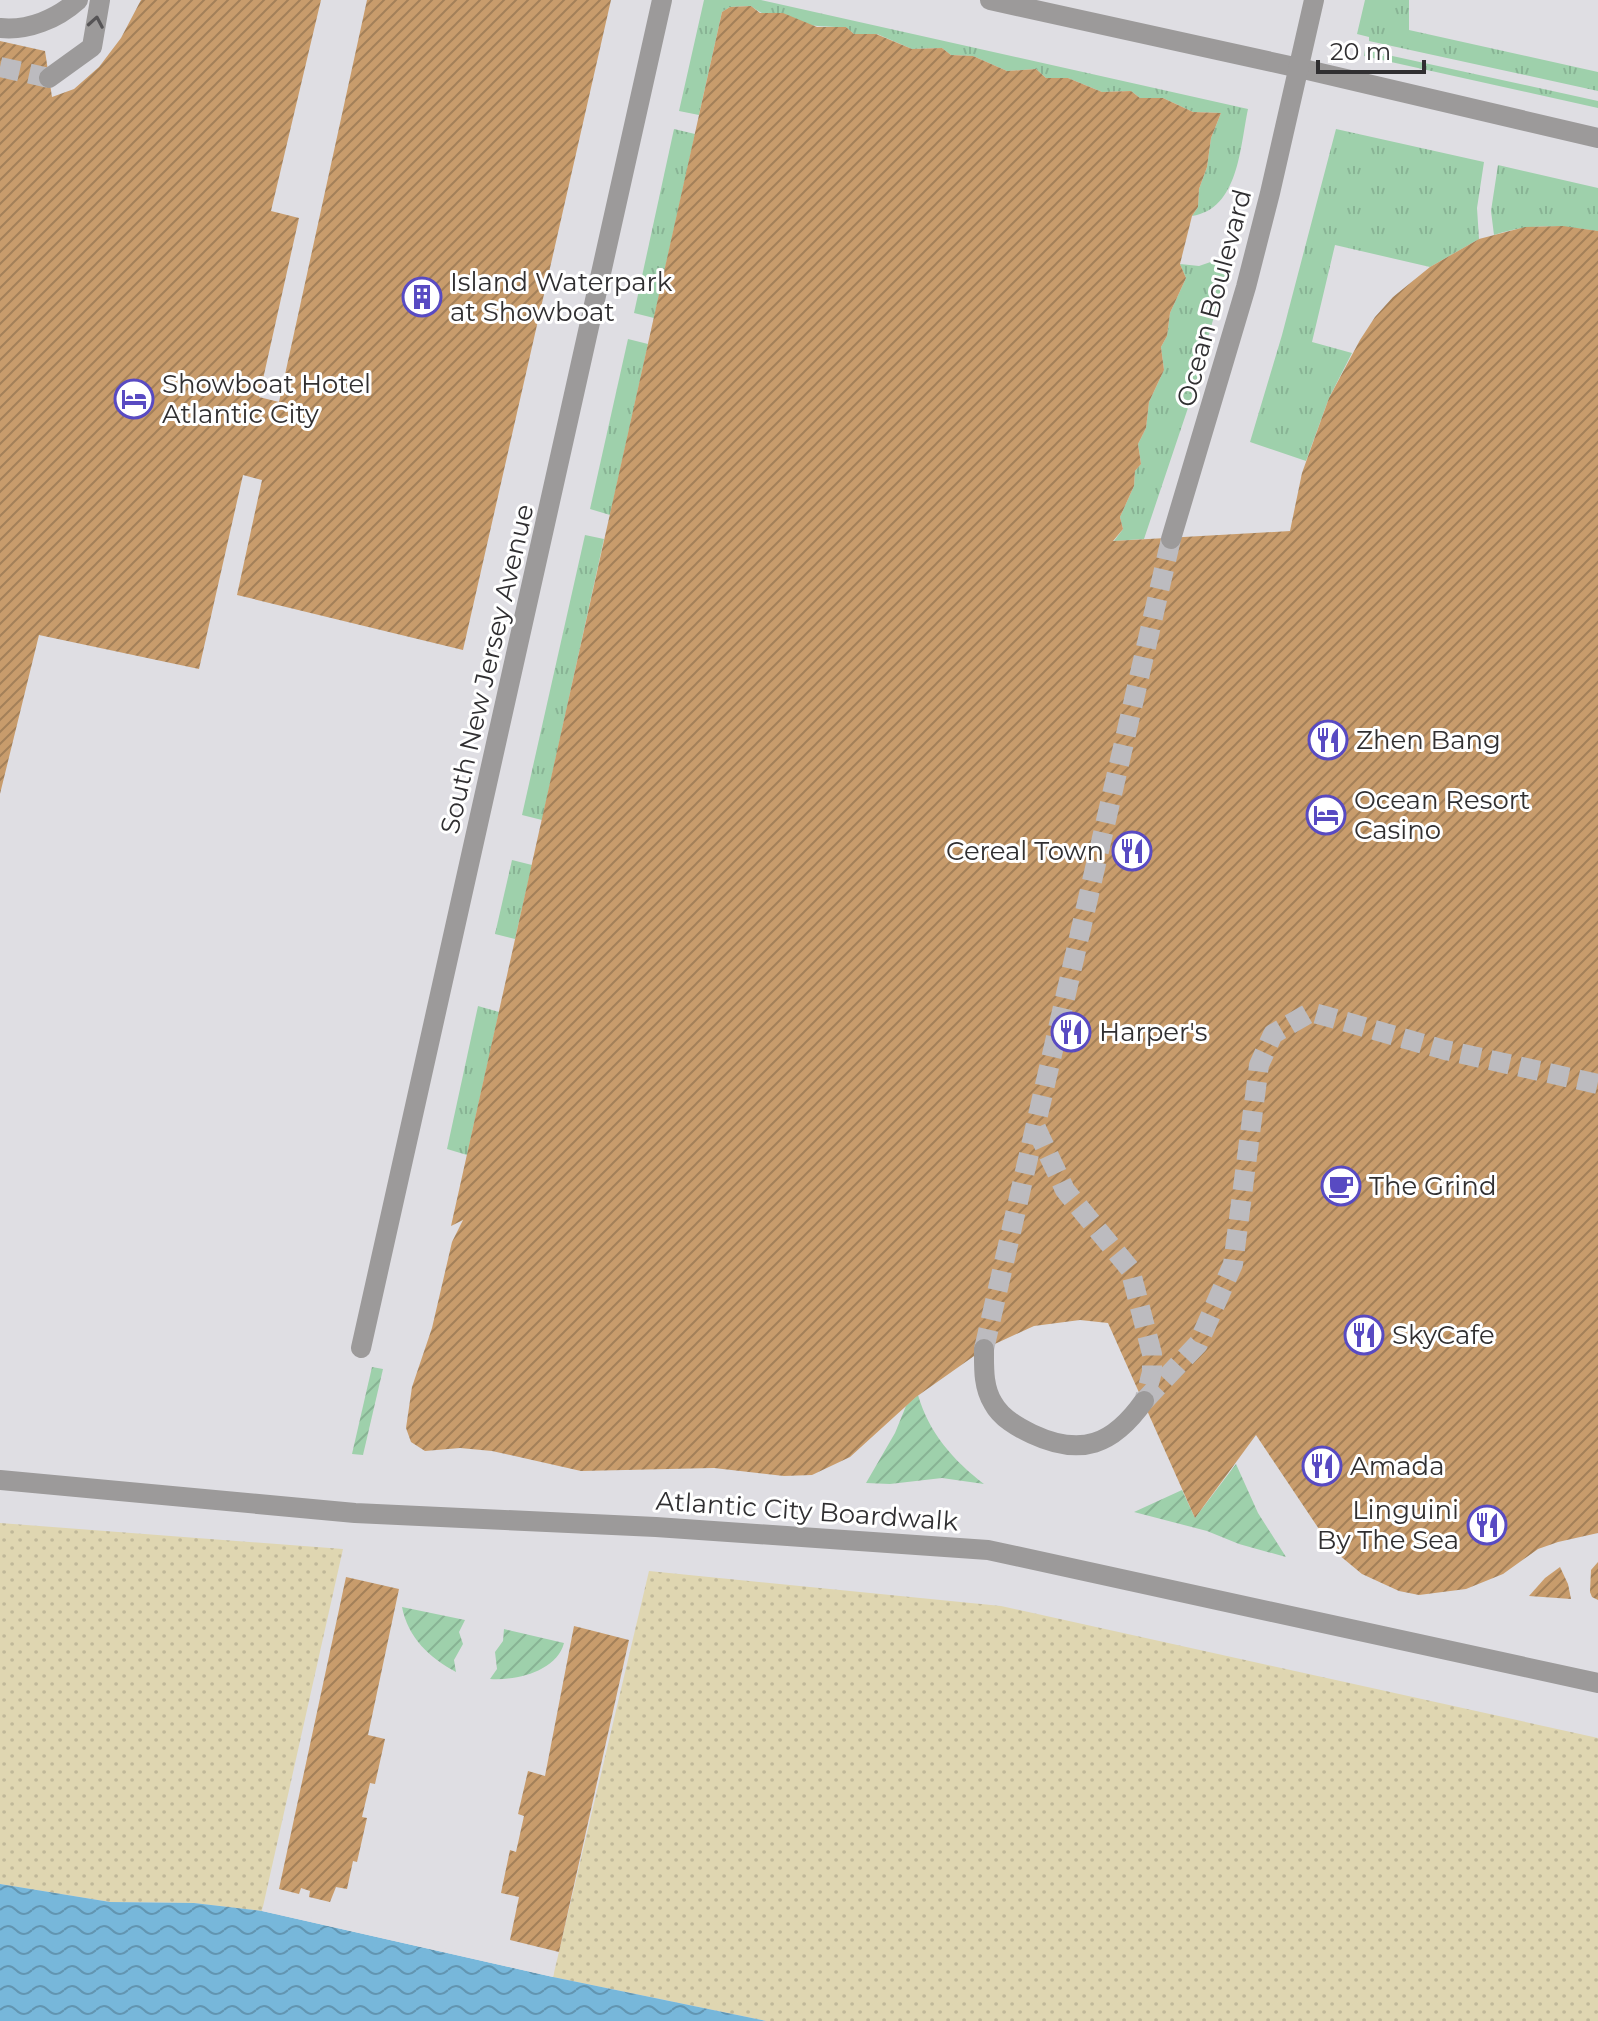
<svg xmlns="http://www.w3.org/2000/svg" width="1598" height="2021" viewBox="0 0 1598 2021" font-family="Montserrat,sans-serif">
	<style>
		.grass { fill: url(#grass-tufts) }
		.sand { fill: url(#sand-dots) }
		.garden { fill: url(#garden-furrows) }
		.water { fill: url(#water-waves) }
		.pier { fill: #dfdee3 }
		.building { fill: url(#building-hatch) }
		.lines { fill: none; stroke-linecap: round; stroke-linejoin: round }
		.minor-tunnel { stroke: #bcbbbf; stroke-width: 20; stroke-dasharray: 20 10; stroke-linecap: butt }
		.minor { stroke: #9c9a9a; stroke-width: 20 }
		.oneway { stroke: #565456 }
		.labels { text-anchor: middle; stroke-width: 6; stroke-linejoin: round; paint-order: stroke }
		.poi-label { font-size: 26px; fill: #302f31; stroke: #fff; text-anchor: start }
		.street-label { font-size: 26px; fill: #302f31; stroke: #fff }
	</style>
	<defs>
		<pattern id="grass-tufts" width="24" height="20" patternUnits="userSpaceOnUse" patternTransform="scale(2)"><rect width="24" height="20" fill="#9ed0ab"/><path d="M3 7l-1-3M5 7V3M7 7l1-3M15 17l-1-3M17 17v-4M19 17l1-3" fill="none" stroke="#88b394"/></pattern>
		<pattern id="sand-dots" width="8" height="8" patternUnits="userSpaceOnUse" patternTransform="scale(2)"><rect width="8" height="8" fill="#dfd6b1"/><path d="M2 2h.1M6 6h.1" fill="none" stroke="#c0b899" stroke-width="1.8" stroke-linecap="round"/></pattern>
		<pattern id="garden-furrows" width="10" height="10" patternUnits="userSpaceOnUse" patternTransform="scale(2)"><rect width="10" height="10" fill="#9ed0ab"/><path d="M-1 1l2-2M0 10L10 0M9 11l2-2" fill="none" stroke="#88b394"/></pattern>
		<pattern id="water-waves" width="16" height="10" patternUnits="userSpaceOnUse" patternTransform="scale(2)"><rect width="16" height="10" fill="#77b7da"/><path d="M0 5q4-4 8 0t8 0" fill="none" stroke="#6295b1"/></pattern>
		<pattern id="building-hatch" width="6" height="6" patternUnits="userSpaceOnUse" patternTransform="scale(2)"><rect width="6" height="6" fill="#c89c6c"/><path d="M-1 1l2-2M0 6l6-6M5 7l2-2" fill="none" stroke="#a38059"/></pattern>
	</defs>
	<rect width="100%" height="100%" fill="#dfdee3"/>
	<g class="grass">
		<path d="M704,0H761L1248,109C1240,146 1239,209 1192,216L1198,207L1199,189L1207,167L1211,138L1221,113L1193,112L1163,98H1140L1131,91L1102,92L1068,78H1046L1036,69L1007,71L973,56L951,55L942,48L912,49L877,34H854L846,27C818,27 773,24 751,6L730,7L722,12L699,115L679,111Z"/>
		<polygon points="1365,0 1409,0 1409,30 1598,72 1598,91 1369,41 1369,37 1357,34"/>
		<polygon points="1365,50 1598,101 1598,108 1364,56"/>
		<polygon points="674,129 695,134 654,318 634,313"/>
		<polygon points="1336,129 1484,162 1477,208 1479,239 1430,267 1335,245 1312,342 1352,353 1329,398 1306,461 1250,442 1282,335"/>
		<path d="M1498,165L1598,188V231C1562,226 1529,223 1494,235L1491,211Z"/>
		<polygon points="1225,257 1228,265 1193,393 1144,539 1114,541 1123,529 1120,517 1134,486 1135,471 1141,464 1138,444 1146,428 1149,402 1164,370 1161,347 1167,336 1170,313 1186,278 1180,264 1199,266"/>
		<polygon points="628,339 648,344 610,515 590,509"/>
		<polygon points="585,535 604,539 542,820 522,815"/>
		<polygon points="512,860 532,865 515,939 495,934"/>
		<polygon points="478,1006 499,1012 467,1155 447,1149"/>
	</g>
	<g class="sand">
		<polygon points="0,1523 343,1549 262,1911 194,1903 110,1902 0,1884"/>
		<polygon points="649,1571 1001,1606 1598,1738 1598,2021 766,2021 553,1977"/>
	</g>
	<g class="garden">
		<polygon points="372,1367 383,1369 363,1455 352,1454"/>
		<path d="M918,1395C929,1433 953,1460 984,1484L942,1478L890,1484L866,1483L895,1433L906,1406Z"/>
		<polygon points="1236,1464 1258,1513 1286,1557 1239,1544 1207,1531 1134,1512 1182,1490 1195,1518"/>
		<path d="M402,1607L465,1620L459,1632L463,1644L454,1660L456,1672C430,1658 408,1638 402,1607Z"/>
		<path d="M504,1629L564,1643C557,1671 516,1681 490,1679L497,1669L495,1652L503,1641Z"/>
	</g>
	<polygon class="water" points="0,1884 110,1902 194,1903 262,1911 553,1977 766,2021 0,2021"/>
	<polygon class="pier" points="263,1907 554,1973 553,1977 262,1911"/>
	<g class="building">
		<polygon points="141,0 321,0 271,211 299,218 259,397 279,402 367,0 611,0 463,650 237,595 262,480 243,475 199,669 39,635 0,794 0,41 45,51 52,97 74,89 99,67 121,38"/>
		<polygon points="751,6 760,13 783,13 817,27 846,27 854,34 876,34 912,49 942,48 951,55 973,56 1007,71 1036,69 1046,78 1068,78 1102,92 1131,91 1140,98 1163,98 1193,112 1221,113 1211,138 1207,167 1199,189 1198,207 1192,216 1180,264 1186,278 1170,313 1167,336 1161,347 1164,370 1149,402 1146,428 1138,444 1141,464 1135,471 1134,486 1120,517 1123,529 1113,541 1290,531 1302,473 1329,398 1360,340 1375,317 1393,297 1430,267 1479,239 1525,227 1563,226 1598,231 1598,1533 1558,1542 1538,1549 1503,1574 1466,1589 1419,1595 1399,1591 1362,1574 1333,1550 1256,1435 1195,1518 1108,1323 1080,1320 1034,1326 984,1349 916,1397 850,1457 812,1475 784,1476 714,1468 581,1471 492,1451 460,1448 425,1451 411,1442 406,1428 412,1387 432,1328 452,1242 463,1220 451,1226 722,12 730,7"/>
		<polygon points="1598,1562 1598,1600 1592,1597 1590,1592 1591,1570"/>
		<polygon points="1560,1567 1568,1584 1571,1599 1529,1596 1545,1578"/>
		<polygon points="346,1577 399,1589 368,1735 385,1739 375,1784 370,1783 362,1817 367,1818 357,1862 353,1861 347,1889 336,1887 330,1902 309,1897 310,1891 301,1888 299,1894 279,1889"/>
		<polygon points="574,1626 629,1640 559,1952 510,1940 519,1897 501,1893 510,1850 516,1852 524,1816 518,1814 528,1771 545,1776"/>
	</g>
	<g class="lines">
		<g class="minor-tunnel">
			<polyline points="0,67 49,78"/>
			<polyline points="1036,1128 1065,1190 1130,1269 1152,1354 1152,1372 1145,1398"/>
			<polyline points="984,1349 1171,539"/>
			<polyline points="1144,1401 1198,1344 1233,1264 1259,1065 1273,1034 1311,1012 1445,1050 1598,1084"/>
		</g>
		<g class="minor">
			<polyline points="990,0 1299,68 1598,138"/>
			<path d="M0,28C28,31 57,19 78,0"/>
			<polyline points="49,78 92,47 100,0"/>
			<polyline points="1171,539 1246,287 1270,193 1314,0"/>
			<polyline points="361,1348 662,0"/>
			<path d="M984,1349C984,1367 983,1387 993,1403C1001,1418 1017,1427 1032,1434C1081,1457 1113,1445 1144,1401"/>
			<polyline points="0,1480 355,1513 656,1527 988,1550 1598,1683"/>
		</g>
	</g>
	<defs><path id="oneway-chevron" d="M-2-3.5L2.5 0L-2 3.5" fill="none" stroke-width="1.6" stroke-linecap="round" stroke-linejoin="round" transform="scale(2)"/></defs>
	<use class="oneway" href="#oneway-chevron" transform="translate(96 22) rotate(-80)"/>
	<defs>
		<g id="building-ring" transform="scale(2)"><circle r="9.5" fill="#fff" stroke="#584ac2" stroke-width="1.5"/><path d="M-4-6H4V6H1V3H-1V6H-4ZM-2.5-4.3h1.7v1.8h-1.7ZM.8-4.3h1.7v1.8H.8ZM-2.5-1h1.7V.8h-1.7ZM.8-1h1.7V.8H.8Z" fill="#584ac2"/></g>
		<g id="hotel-ring" transform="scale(2)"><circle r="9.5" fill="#fff" stroke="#584ac2" stroke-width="1.5"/><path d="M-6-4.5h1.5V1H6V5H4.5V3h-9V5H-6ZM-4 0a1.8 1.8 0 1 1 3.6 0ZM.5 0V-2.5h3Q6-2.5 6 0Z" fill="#584ac2"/></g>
		<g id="restaurant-ring" transform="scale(2)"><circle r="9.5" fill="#fff" stroke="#584ac2" stroke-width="1.5"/><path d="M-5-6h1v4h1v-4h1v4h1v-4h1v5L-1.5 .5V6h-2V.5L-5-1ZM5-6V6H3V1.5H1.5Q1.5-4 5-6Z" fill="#584ac2"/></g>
		<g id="cafe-ring" transform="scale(2)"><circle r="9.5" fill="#fff" stroke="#584ac2" stroke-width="1.5"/><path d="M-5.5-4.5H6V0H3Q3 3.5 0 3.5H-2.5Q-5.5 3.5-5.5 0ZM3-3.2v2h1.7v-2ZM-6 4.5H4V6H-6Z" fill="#584ac2"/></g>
	</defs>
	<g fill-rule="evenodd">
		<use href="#building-ring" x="422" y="297"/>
		<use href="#hotel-ring" x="134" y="399"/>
		<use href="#restaurant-ring" x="1328" y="740"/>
		<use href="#hotel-ring" x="1326" y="815"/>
		<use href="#restaurant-ring" x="1132" y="851"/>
		<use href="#restaurant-ring" x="1071" y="1032"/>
		<use href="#cafe-ring" x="1341" y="1186"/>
		<use href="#restaurant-ring" x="1364" y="1335"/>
		<use href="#restaurant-ring" x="1322" y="1466"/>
		<use href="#restaurant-ring" x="1487" y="1525"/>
	</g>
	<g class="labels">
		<g class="poi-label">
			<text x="450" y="291">Island Waterpark<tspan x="450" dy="30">at Showboat</tspan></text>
			<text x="162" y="393">Showboat Hotel<tspan x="162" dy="30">Atlantic City</tspan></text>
			<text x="1356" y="749">Zhen Bang</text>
			<text x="1354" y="809">Ocean Resort<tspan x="1354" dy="30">Casino</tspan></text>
			<text x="1104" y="860" text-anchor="end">Cereal Town</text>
			<text x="1099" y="1041">Harper's</text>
			<text x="1369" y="1195">The Grind</text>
			<text x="1392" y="1344">SkyCafe</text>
			<text x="1350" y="1475">Amada</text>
			<text x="1459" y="1519" text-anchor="end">Linguini<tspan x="1459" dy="30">By The Sea</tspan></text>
		</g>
		<g class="street-label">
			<text transform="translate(1214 298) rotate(-75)" y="9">Ocean Boulevard</text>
			<text transform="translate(487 669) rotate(-77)" y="9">South New Jersey Avenue</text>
			<text transform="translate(807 1511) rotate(4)" y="9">Atlantic City Boardwalk</text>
		</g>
	</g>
	<path d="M1318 60v12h106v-12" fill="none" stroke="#302f31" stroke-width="4"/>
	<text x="1330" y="60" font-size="24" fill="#302f31" stroke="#ffffff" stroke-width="6" paint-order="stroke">20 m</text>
</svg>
